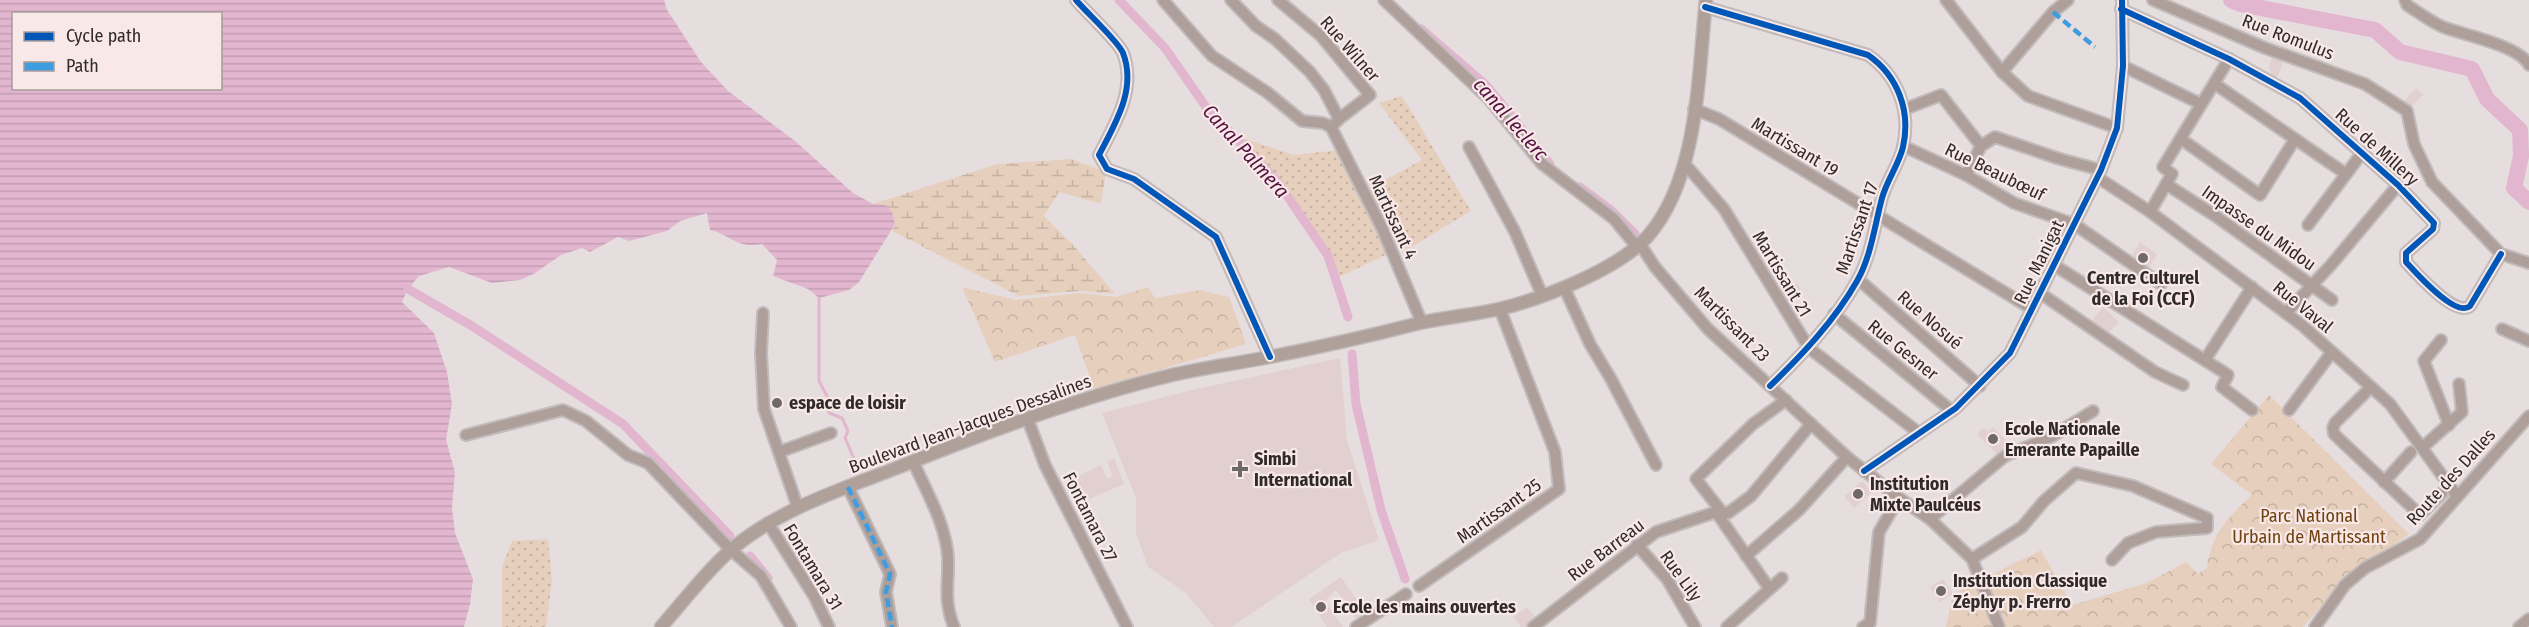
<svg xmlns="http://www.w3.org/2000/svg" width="2529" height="627" viewBox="0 0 2529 627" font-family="'Fira Sans Condensed',sans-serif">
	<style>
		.built { fill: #e1d0cf }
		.grass { fill: url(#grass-dots) }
		.forest { fill: url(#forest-crowns) }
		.wetland { fill: url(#wetland-marsh) }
		.water { fill: url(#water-rules); fill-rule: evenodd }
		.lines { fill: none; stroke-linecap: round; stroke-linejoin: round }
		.stream { stroke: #e2b6cf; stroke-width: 3 }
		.canal { stroke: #e2b6cf; stroke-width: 9 }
		.river { stroke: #e2b6cf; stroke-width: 16 }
		.minor-casing { stroke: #c1bbbb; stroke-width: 14 }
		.major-casing { stroke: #c1bbbb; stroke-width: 15 }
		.minor { stroke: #ae9f9b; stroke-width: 10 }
		.major { stroke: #afa09a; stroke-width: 12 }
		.quiet { stroke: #3e9ce1; stroke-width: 4.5; stroke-dasharray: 9 4.5; stroke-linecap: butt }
		.cycleway-casing { stroke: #f8e9e8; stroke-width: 10 }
		.cycleway { stroke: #0057b8; stroke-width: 6 }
		.poi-dot { fill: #706969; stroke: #f8e9e8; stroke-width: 2 }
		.labels { text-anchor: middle; stroke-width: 4.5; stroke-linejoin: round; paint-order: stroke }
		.street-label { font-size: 18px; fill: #302a2a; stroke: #f8e9e8 }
		.poi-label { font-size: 18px; font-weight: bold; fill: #302a2a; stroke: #f8e9e8; text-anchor: start }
		.park-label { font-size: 18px; fill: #70410e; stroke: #f8e9e8 }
		.water-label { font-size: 20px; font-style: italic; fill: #561242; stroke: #f8e9e8 }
	</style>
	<defs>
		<pattern id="grass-dots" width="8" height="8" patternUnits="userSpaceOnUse" patternTransform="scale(1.5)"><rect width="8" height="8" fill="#e7cfbe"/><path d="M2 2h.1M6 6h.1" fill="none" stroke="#c6b2a3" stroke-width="1.8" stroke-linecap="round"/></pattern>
		<pattern id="forest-crowns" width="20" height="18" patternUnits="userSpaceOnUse" patternTransform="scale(1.5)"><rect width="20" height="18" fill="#e7cfbe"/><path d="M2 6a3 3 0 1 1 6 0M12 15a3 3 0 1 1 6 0" fill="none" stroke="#c6b2a3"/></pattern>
		<pattern id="wetland-marsh" width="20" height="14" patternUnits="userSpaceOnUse" patternTransform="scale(1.5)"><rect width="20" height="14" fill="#e7cfbe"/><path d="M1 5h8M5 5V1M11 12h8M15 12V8" fill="none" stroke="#c6b2a3"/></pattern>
		<pattern id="water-rules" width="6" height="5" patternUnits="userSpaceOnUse" patternTransform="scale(1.5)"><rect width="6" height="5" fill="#e2b6cf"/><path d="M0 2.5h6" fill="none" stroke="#c29db2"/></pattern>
	</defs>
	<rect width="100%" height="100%" fill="#e6dede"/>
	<g class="built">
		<polygon points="2273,56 2284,61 2276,80 2270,77 2271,71 2268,69"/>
		<polygon points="2416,88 2423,95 2407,111 2401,104"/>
		<polygon points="2140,242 2157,254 2146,273 2129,261"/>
		<polygon points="1797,283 1802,292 1786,302 1781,292"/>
		<polygon points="2103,307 2119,322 2108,333 2091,322"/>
		<polygon points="1340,358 1347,440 1379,540 1341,553 1231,627 1214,627 1186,593 1148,567 1136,533 1136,498 1102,413 1196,389"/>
		<polygon points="1993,427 2009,444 1997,455 1977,434 1983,428 1988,432"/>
		<polygon points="1114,458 1124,484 1077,504 1068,491 1070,489 1067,482 1101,465 1107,479 1113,476 1107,462"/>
		<polygon points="1862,481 1872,492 1854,508 1844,496"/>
		<polygon points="1341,577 1365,612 1356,618 1336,590 1325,601 1343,627 1327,627 1309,599"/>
		<polygon points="1943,579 1953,594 1940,602 1930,587"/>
		<polygon points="1527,607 1538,621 1531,627 1521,627 1513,617"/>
	</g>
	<g class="grass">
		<polygon points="1402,96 1471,211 1403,252 1398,249 1335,279 1328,261 1243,138 1294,155 1339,150 1361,193 1422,160 1379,103"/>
		<polygon points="548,539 552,580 546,627 502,627 502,567 512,541"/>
	</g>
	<g class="forest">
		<polygon points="962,287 1016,300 1079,293 1116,297 1148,287 1155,298 1200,290 1229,297 1246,344 1094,389 1075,335 995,362"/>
		<path d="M2269,395L2409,534L2344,580L2303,627H1946L1953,594L2041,550L2072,605L2147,583L2186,562L2198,574L2207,568C2211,534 2228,517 2252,495L2211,464Z"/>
	</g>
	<polygon class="wetland" points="1071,159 1106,172 1101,204 1059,192 1044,216 1074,246 1115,294 1079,291 1019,296 892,231 895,224 893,219 873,204 997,164"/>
	<path class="water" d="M0,0H664L667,10L701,62L728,91L795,141L853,193L873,204L886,205L892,212L895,224L859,282L849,290L819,298L808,289L773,276L777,260L762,244C736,249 732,235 710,230L707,213L680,221L667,231L629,241L618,237L590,252L582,248L561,255L535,273L520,280L492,283L449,267L419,276L408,289L402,302L434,333L447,372L452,404L446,440L455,472L452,508L455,533L473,579L470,604L464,627H0ZM14,14H220V88H14Z"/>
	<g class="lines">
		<polyline class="stream" points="819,298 819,381 828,398 829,413 842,418 848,431 845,438 858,468"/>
		<g class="canal">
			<polyline points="1119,0 1165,48 1206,107 1277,181 1328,256 1348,317"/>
			<polyline points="1421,29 1487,86 1550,164"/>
			<polyline points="1580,187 1611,210 1635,234"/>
			<polyline points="408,289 472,326 623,424 730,536"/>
			<polyline points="1352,354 1356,404 1381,510 1405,579"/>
			<polyline points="750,556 768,578"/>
		</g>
		<polyline class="river" points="2231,0 2240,4 2375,30 2400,52 2472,69 2487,99 2520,130 2521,156 2514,188 2529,202"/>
		<g class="minor-casing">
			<g id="minor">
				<path d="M1076,0C1086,12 1118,41 1123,53C1137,89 1115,124 1099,155L1107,169L1134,179L1216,237L1270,357"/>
				<polyline points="1163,0 1212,56 1268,93 1302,121 1323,123 1331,127"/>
				<polyline points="1231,0 1256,26 1275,39 1310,72 1324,90 1339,119 1331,127"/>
				<polyline points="1278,0 1321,36 1370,95 1339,119"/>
				<polyline points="1384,0 1489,99 1542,164 1614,219 1637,247"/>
				<polyline points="1946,0 2002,72 2028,96 2117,128"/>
				<polyline points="2153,0 2265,48 2365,84 2407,111 2414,144 2432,182 2501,254 2529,263"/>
				<path d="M2405,0L2407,5C2418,12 2431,22 2443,27C2464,35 2520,46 2529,65"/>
				<path d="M1705,7L1868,55C1898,76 1911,111 1903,147C1899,164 1887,180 1882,198C1875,224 1871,257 1857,281C1835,320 1803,354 1770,386"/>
				<path d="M2121,9L2229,59L2300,98L2398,185L2434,223L2433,229L2406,253V262C2417,274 2456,318 2470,306L2501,254"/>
				<polyline points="2123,66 2201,104"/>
				<polyline points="2002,72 2053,12 2068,0"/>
				<polyline points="2215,84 2346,174"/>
				<polyline points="1694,109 1719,119 2032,309"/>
				<polyline points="1905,109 1941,95 1981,146 1966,175"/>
				<polyline points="1331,127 1382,228 1422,323"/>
				<polyline points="2181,139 2260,195 2295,139"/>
				<polyline points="1903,146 1966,175 2014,203 2074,224 2161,284"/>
				<polyline points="1981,146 1995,137 2060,159 2101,170"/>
				<polyline points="1469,147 1515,232 1542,295"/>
				<polyline points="1685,164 1724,209 1809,348 1919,433"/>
				<polyline points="2097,177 2149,211 2303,326 2390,404 2457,496"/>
				<polyline points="2166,184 2217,217 2332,300"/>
				<polyline points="2150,212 2172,174 2163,167 2229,59"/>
				<polyline points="2308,225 2362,153"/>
				<polyline points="1640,244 1655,267 1708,329 1847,457 1899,498 1930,519 1972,559 1999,627"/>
				<polyline points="2054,265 2225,373 2228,375 2222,387 2252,410"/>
				<polyline points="1858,279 1980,386"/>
				<polyline points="1564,287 1590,344 1611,379 1656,465"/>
				<polyline points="2040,293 2155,372 2183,385"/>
				<polyline points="763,313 761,353 764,409 798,508"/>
				<polyline points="2286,313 2331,265 2398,185"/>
				<polyline points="1834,314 1952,411"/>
				<polyline points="2502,329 2529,341"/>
				<polyline points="2441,340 2424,361 2449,425"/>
				<polyline points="2205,360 2252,287"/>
				<polyline points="2371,387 2335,423 2333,428 2334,434 2420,515 2442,493"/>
				<polyline points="2289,410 2332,352"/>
				<polyline points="1028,420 1045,465 1127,627"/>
				<polyline points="466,435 563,410 586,421 628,455 648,463 731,550 761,576 791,627"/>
				<polyline points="2422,448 2462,412 2459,384"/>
				<polyline points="779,452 831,433"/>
				<path d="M913,461C926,491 946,524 948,558C949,585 943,599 954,627"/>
				<polyline points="1864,471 1956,408 2010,353 2101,170 2117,128 2123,66 2122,0"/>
				<polyline points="2384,482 2411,452"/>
				<polyline points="848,487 890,574 886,592 892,627"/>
				<polyline points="1716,512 1769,588"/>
				<polyline points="1722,512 1696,479 1753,424 1786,400"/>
				<polyline points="1930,519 2005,456 2051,437 2093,411"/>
				<polyline points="768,523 814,596 829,627"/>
				<polyline points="1637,545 1667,579 1695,627"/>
				<polyline points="1746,556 1799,510 1847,457"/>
				<polyline points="1972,559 2022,527 2044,501 2076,473 2133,486 2207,518 2207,528 2156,532 2128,543 2112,560"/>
				<polyline points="1419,586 1559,489 1555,452 1500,309"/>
				<polyline points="1356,627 1406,594"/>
				<polyline points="1533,627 1656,532 1716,512 1728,513 1751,496 1811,424"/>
				<polyline points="1727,627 1782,578"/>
				<polyline points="1863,627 1870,623 1879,532 1899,498"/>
				<polyline points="2315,627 2345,585 2365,568 2420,539 2529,416"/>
				<polyline points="2519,627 2529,619"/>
			</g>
		</g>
		<g class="major-casing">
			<path id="major" d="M661,627C683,602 707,570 733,548C779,510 839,490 894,469C984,433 1077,398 1172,375C1202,368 1233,364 1264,358C1316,348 1369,336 1420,323C1446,317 1473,315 1499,309C1542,299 1619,269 1648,236C1699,177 1698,74 1706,0"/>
		</g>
		<use href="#minor" class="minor"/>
		<use href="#major" class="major"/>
		<g class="quiet">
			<polyline points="2053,12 2095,47"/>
			<polyline points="848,487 890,574 886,592 892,627"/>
		</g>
		<g class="cycleway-casing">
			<g id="cycleway">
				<path d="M1076,0C1086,12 1118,41 1123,53C1137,89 1115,124 1099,155L1107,169L1134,179L1216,237L1270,357"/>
				<path d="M1705,7L1868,55C1898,76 1911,111 1903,147C1899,164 1887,180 1882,198C1875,224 1871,257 1857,281C1835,320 1803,354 1770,386"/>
				<path d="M2121,9L2229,59L2300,98L2398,185L2434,223L2433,229L2406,253V262C2417,274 2456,318 2470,306L2501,254"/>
				<polyline points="1864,471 1956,408 2010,353 2101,170 2117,128 2123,66 2122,0"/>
			</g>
		</g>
		<use href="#cycleway" class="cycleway"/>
	</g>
	<g class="poi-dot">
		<circle cx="2143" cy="258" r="6"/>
		<circle cx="777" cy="403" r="6"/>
		<circle cx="1993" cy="439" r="6"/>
		<path d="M1237 460h6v6h6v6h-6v6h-6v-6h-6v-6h6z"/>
		<circle cx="1858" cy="494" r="6"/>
		<circle cx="1941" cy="591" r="6"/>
		<circle cx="1321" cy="607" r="6"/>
	</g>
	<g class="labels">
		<g class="street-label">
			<text transform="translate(2288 37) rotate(21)" y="6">Rue Romulus</text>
			<text transform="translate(1350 49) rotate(49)" y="6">Rue Wilner</text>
			<text transform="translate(1795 147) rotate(31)" y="6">Martissant 19</text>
			<text transform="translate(2377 147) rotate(42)" y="6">Rue de Millery</text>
			<text transform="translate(1995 172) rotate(26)" y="6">Rue Beaubœuf</text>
			<text transform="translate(1393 217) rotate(65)" y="6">Martissant 4</text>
			<text transform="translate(1857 228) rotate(-71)" y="6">Martissant 17</text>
			<text transform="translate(2259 228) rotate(35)" y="6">Impasse du Midou</text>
			<text transform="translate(2039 262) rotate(-64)" y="6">Rue Manigat</text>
			<text transform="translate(1782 274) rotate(59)" y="6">Martissant 21</text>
			<text transform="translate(2303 307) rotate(39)" y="6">Rue Vaval</text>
			<text transform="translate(1930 320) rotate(41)" y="6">Rue Nosué</text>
			<text transform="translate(1732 324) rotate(45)" y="6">Martissant 23</text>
			<text transform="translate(1903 350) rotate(39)" y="6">Rue Gesner</text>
			<text transform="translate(970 424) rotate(-20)" y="6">Boulevard Jean-Jacques Dessalines</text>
			<text transform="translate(2451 477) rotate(-48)" y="6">Route des Dalles</text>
			<text transform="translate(1499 511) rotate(-35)" y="6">Martissant 25</text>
			<text transform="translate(1090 517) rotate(63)" y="6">Fontamara 27</text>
			<text transform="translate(1606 550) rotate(-37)" y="6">Rue Barreau</text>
			<text transform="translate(813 567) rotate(59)" y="6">Fontamara 31</text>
			<text transform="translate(1681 576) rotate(54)" y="6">Rue Lily</text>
		</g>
		<g class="poi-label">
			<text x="2143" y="284" text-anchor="middle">Centre Culturel<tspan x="2143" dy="21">de la Foi (CCF)</tspan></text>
			<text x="789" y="409">espace de loisir</text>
			<text x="2005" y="435">Ecole Nationale<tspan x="2005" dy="21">Emerante Papaille</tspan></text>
			<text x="1254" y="465">Simbi<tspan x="1254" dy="21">International</tspan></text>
			<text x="1870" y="490">Institution<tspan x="1870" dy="21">Mixte Paulcéus</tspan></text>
			<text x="1953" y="587">Institution Classique<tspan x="1953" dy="21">Zéphyr p. Frerro</tspan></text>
			<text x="1333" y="613">Ecole les mains ouvertes</text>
		</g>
		<g class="park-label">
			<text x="2309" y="522">Parc National<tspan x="2309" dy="21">Urbain de Martissant</tspan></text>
		</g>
		<g class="water-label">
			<text transform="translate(1511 119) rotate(49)" y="7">canal leclerc</text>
			<text transform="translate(1246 151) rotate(48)" y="7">Canal Palmera</text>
		</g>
	</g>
	<rect x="12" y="12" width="210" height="78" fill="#f8e9e8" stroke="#a89d9c" stroke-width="1.5"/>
	<rect x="24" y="32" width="30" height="9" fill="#0057b8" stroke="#a89d9c" stroke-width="1.5"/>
	<text x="66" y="42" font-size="18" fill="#302a2a">Cycle path</text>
	<rect x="24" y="62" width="30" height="9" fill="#3e9ce1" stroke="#a89d9c" stroke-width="1.5"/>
	<text x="66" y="72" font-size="18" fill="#302a2a">Path</text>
</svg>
